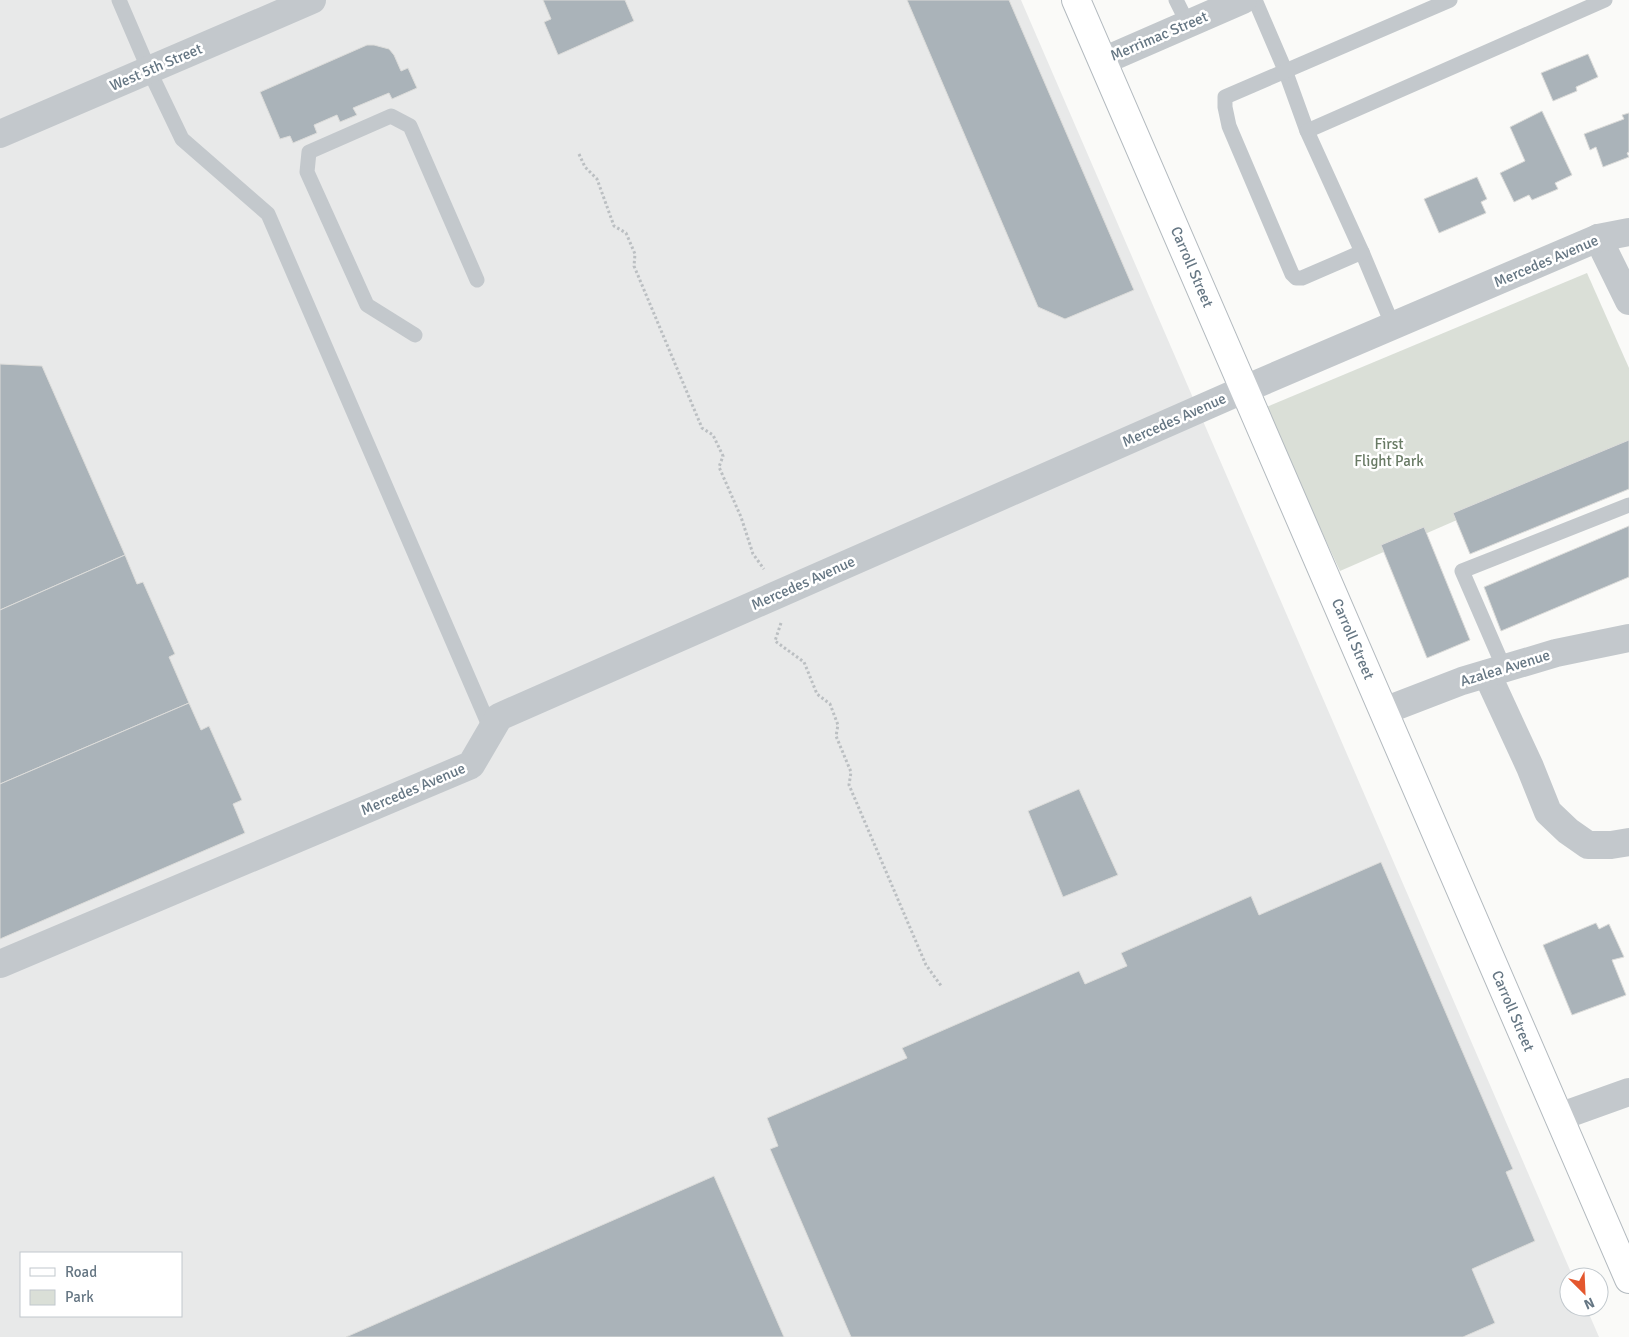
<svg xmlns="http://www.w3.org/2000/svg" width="1629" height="1337" viewBox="0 0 1629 1337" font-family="Signika,sans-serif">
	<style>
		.built { fill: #e8e9e9; fill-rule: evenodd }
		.green { fill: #dadfd7 }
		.building { fill: #aab3b9; stroke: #dcdcda }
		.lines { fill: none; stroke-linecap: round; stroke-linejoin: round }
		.secondary-casing { stroke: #b3babf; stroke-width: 30 }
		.path { stroke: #bbbfc2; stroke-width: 3; stroke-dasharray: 2.5 2.5; stroke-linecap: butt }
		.lane { stroke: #c3c8cc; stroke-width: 15 }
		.street { stroke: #c3c8cc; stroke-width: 28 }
		.secondary { stroke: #fff; stroke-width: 28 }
		.labels { text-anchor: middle; stroke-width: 5; stroke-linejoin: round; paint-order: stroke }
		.street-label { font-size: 15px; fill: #657683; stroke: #fff }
		.park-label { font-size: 15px; fill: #687a64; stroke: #fff }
	</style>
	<rect width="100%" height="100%" fill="#fafaf8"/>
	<path class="built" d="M0,0H1021L1573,1277H1569V1307H1586L1599,1337H0ZM21,1253H181V1316H21Z"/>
	<polygon class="green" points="1587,273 1629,368 1629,445 1340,571 1264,408"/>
	<g class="building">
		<polygon points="543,0 625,0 634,21 558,55 544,22 551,19"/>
		<polygon points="907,0 1009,0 1134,290 1065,319 1038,307"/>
		<polygon points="367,45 374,45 389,49 394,55 401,71 408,68 417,88 392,99 389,93 353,108 357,115 340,122 337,115 314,125 317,133 293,143 290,136 280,139 260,92"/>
		<polygon points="1588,54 1598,77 1576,87 1577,91 1553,101 1541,73"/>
		<polygon points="1542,111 1572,175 1555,183 1558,189 1532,200 1529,195 1514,202 1500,173 1525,161 1510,127"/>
		<polygon points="1629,113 1629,152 1627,153 1629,157 1603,167 1596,147 1590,150 1584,134 1624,119 1622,115"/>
		<polygon points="1477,177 1487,199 1481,202 1486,213 1439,233 1424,199"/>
		<polygon points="0,364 42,366 125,555 0,610"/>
		<polygon points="1629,440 1629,489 1470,554 1453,513"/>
		<polygon points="1629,526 1629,577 1501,631 1484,587"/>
		<polygon points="1424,527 1470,640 1427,658 1381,545"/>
		<polygon points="125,555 137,584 143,582 175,654 169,657 189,703 0,784 0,610"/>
		<polygon points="189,703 201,730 209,726 242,800 233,804 245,833 0,939 0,784"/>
		<polygon points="1079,789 1118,875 1063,897 1028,811"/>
		<polygon points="1381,862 1513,1169 1506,1172 1535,1241 1472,1269 1495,1323 1463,1337 851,1337 770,1149 778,1146 767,1118 907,1058 902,1048 1079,971 1085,984 1127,966 1121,953 1251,896 1259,915"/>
		<polygon points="1596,923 1599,929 1609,924 1624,957 1612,960 1626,995 1572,1015 1543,945"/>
		<polygon points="714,1176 784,1337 346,1337"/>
	</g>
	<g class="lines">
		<g class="secondary-casing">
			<polyline id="secondary" points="1076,0 1629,1279"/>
		</g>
		<g class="path">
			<polyline points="579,154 585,167 597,179 614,226 626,233 635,254 634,266 702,428 713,435 723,456 719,467 741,517 753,554 764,569"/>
			<polyline points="781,623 775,641 804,662 817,694 830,704 838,725 836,736 851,772 849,785 926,965 942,987"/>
		</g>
		<g class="lane">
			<polyline points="119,0 149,70 182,139 268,214 491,730"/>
			<polyline points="1176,0 1188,24"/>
			<polyline points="1255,0 1285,70 1307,131 1362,252 1393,326"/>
			<polyline points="1307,131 1605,0"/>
			<polyline points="1362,252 1302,278 1296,278 1292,274 1229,126 1225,107 1225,97 1450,0"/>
			<polyline points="415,335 367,305 307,172 309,152 391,116 410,126 477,280"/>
			<polyline points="1504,668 1462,571 1629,505"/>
		</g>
		<g class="street">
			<polyline points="1103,61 1243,0"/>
			<polyline points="0,134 312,0"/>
			<polyline points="1598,238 1629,301"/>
			<polyline points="1487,674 1530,767 1548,812 1568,831 1588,845 1611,845 1629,842"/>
			<polyline points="1384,711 1462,681 1556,653 1629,638"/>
			<polyline points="0,964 471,765 499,717 1245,389 1598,238 1629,232"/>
			<polyline points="1559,1117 1629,1092"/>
		</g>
		<use href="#secondary" class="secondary"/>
	</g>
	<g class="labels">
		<g class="street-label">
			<text transform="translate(1159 36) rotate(-23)" y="5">Merrimac Street</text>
			<text transform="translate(156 67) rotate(-23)" y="5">West 5th Street</text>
			<text transform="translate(1546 261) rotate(-23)" y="5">Mercedes Avenue</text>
			<text transform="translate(1192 267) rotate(67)" y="5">Carroll Street</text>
			<text transform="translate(1174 420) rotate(-24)" y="5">Mercedes Avenue</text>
			<text transform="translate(803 583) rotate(-24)" y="5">Mercedes Avenue</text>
			<text transform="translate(1353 639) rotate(67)" y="5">Carroll Street</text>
			<text transform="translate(1505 668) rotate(-17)" y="5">Azalea Avenue</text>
			<text transform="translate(413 789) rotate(-23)" y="5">Mercedes Avenue</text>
			<text transform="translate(1513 1011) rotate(67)" y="5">Carroll Street</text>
		</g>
		<g class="park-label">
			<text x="1389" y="449">First<tspan x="1389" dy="17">Flight Park</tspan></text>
		</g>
	</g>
	<rect x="20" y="1252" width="162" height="65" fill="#ffffff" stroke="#c1c8cd"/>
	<rect x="30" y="1268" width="25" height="8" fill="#ffffff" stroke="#c1c8cd"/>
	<text x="65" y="1277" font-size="15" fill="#657683">Road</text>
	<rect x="30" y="1290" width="25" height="15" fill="#dadfd7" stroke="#c1c8cd"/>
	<text x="65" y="1302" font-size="15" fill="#657683">Park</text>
	<g transform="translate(1584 1292) rotate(156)"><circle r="24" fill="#ffffff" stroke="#c1c8cd"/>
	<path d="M0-4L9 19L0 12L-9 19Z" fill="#e4572e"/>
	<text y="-8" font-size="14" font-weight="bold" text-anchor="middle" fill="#657683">N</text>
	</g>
</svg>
